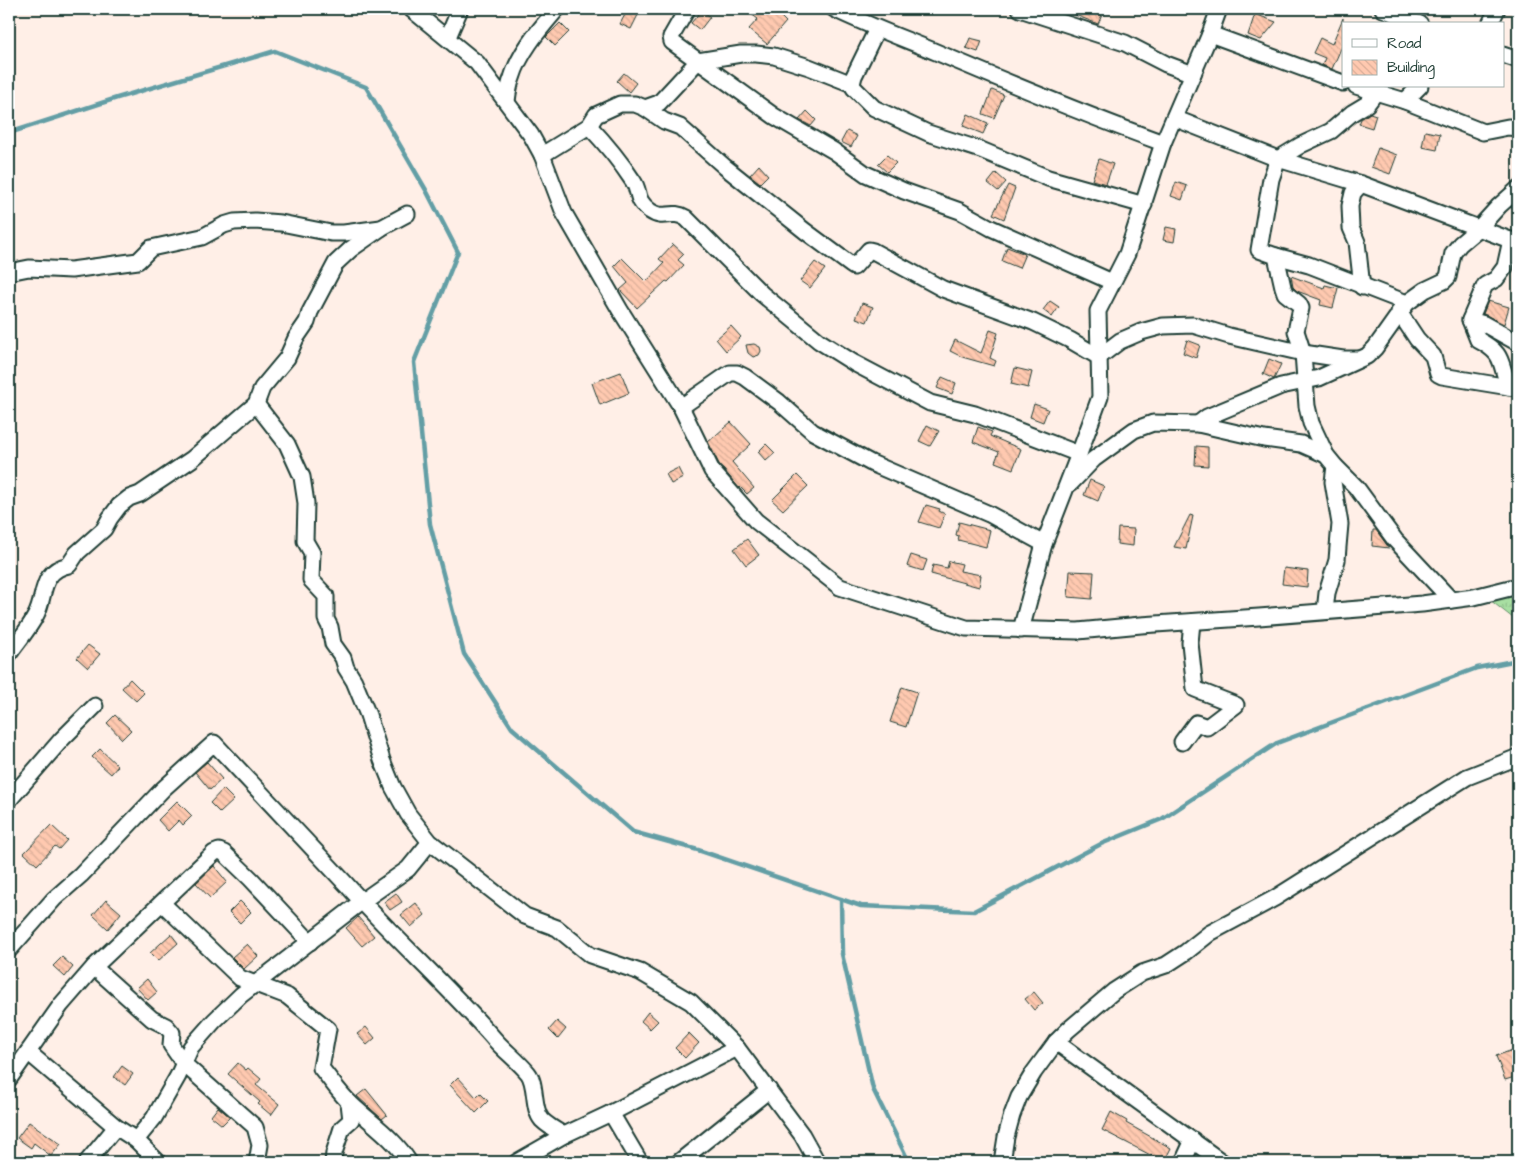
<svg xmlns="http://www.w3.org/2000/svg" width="1527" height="1171" viewBox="0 0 1527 1171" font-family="'Architects Daughter',sans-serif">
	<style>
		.grass { fill: url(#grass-tufts); stroke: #648e6b }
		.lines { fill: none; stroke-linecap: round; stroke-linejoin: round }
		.stream { stroke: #639ea5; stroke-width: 4.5 }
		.building { fill: url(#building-back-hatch); stroke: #1f3d34 }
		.street-casing { stroke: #1f3d34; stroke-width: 19 }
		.street { stroke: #fff; stroke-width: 15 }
	</style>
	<defs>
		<pattern id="grass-tufts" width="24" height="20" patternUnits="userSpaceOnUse" patternTransform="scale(1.25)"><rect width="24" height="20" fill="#a8dfa2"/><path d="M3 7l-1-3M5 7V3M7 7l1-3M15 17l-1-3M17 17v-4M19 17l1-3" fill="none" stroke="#90c08c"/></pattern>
		<pattern id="building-back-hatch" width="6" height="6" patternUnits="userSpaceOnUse" patternTransform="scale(1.25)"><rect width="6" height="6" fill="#ffc9b0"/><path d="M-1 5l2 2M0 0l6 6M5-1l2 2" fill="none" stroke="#daae98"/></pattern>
	</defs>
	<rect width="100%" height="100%" fill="#ffefe7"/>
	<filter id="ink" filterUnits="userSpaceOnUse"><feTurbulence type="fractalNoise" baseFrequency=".02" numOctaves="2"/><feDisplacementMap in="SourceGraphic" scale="10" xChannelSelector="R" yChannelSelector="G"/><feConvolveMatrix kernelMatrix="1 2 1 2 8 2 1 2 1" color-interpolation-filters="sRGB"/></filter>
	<g filter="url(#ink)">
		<polygon class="grass" points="1518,583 1518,622 1490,600"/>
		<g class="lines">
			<g class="stream">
				<polyline points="9,133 117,98 275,51 366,87 426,190 458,252 414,362 430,524 464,654 512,728 633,832 698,850 861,906 974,911 1101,844 1162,819 1277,743 1477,668 1518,660"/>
				<polyline points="841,899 842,954 873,1089 909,1162"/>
			</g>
		</g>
		<g class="building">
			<polygon points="628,9 641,9 631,29 620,24"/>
			<polygon points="744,9 786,9 780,16 786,22 767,44 749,29 758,19"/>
			<polygon points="1060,9 1088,9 1102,15 1098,24"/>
			<polygon points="702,10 710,17 700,30 691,23"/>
			<polygon points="1255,14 1276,22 1261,40 1248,35"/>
			<polygon points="1343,18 1343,44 1332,69 1322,65 1325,58 1313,53 1320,38 1332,44"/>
			<polygon points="560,23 569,32 555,46 546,37"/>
			<polygon points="970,38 982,41 978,52 966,48"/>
			<polygon points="624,73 636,83 629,92 617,81"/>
			<polygon points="992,90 1004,95 994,118 983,114"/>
			<polygon points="807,111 816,120 811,126 799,120"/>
			<polygon points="1370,113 1376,115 1372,128 1359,124 1361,119"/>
			<polygon points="968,114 988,123 983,134 963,126"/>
			<polygon points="847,131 857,136 851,147 841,142"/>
			<polygon points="1425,131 1440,134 1437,150 1422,147"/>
			<polygon points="1378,148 1397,155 1390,174 1371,167"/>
			<polygon points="887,155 896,163 887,172 878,164"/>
			<polygon points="1099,159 1113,164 1106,184 1092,180"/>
			<polygon points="759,165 768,175 760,183 750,175"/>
			<polygon points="996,173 1006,182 998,191 988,183"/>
			<polygon points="1176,182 1187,186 1182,200 1171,196"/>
			<polygon points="1008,185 1015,188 1004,219 993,214"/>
			<polygon points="1166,227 1176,229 1174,242 1163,240"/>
			<polygon points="673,244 684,254 678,260 684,265 668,282 666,281 637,308 620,290 628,283 614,266 622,258 646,282 664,263 659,259"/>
			<polygon points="1007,247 1025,254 1019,268 1002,261"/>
			<polygon points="815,262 825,269 810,288 800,281"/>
			<polygon points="1291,276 1324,288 1325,285 1338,288 1333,308 1320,305 1321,300 1297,291 1293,287"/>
			<polygon points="1050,301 1059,307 1052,317 1043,310"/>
			<polygon points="1488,301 1509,307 1504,324 1483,314"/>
			<polygon points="862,303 873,307 867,322 856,318"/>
			<polygon points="731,326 741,337 726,351 716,339"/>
			<polygon points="990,330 998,333 990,358 996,361 994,366 962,357 950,351 955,340 981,353"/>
			<polygon points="1187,340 1200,345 1196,358 1183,353"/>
			<polygon points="754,344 760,347 761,351 759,355 753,357 748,353 746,345"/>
			<polygon points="1269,359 1281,364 1274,379 1263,374"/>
			<polygon points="1015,368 1032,372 1028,388 1011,384"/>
			<polygon points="621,372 629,393 600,405 592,383"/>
			<polygon points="942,377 956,383 952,394 937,388"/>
			<polygon points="1034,404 1048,409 1043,422 1030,417"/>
			<polygon points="731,422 751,444 732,462 754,488 747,494 740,487 739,488 719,464 708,442"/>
			<polygon points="927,425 939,431 930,446 919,441"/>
			<polygon points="978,427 992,432 990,436 1021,449 1013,469 995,462 999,452 973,442"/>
			<polygon points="766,444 775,453 766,461 758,452"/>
			<polygon points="1196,446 1208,447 1208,466 1195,465"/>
			<polygon points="678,468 683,478 671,484 666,474"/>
			<polygon points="797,475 808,486 783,510 772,500"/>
			<polygon points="1090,480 1104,486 1098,501 1084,495"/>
			<polygon points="926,505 940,509 939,511 945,514 939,528 919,522"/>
			<polygon points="1190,515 1193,516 1186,549 1174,547"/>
			<polygon points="959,522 990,530 986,547 958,540 959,536 956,535"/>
			<polygon points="1118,528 1134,529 1133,546 1117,544"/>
			<polygon points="1373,530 1376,530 1389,548 1372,546"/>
			<polygon points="747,539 759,555 746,565 734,549"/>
			<polygon points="911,555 927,560 923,571 907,566"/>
			<polygon points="949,561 962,564 960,571 981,575 979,587 931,574 933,565 947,568"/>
			<polygon points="1284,568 1308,571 1307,587 1282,584"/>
			<polygon points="1070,571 1094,572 1092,599 1068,597"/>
			<polygon points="88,645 100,654 88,668 77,658"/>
			<polygon points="130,679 144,693 136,701 122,688"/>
			<polygon points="902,687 917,692 906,727 890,722"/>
			<polygon points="115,715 131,730 122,739 107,723"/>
			<polygon points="100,749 118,766 111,774 92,757"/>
			<polygon points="207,762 222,779 210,790 195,772"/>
			<polygon points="223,789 234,800 220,813 210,803"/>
			<polygon points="177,801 192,816 183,825 179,820 168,831 158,820"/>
			<polygon points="51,825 67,840 59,849 55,846 37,865 24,853"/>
			<polygon points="214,866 227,882 210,898 196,883"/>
			<polygon points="396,893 402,902 390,910 384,902"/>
			<polygon points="106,900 121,913 108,929 93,915"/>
			<polygon points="240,901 251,912 240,923 229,912"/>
			<polygon points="416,903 425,915 411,927 401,915"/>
			<polygon points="358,917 374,936 362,946 346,928"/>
			<polygon points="171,934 178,943 158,961 150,953"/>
			<polygon points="247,944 258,956 244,969 232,957"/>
			<polygon points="62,957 73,967 65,977 53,966"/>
			<polygon points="147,979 157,992 148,1000 137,988"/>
			<polygon points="1034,992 1043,1003 1034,1010 1025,999"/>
			<polygon points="648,1012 658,1021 650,1029 641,1021"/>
			<polygon points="557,1021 566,1029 558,1039 549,1030"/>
			<polygon points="366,1027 375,1038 367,1045 357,1034"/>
			<polygon points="689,1033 699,1043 685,1058 675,1048"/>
			<polygon points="1518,1048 1518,1076 1505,1080 1496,1056"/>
			<polygon points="238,1063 246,1070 248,1068 261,1079 256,1085 279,1104 271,1115 258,1104 260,1102 228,1074"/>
			<polygon points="122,1066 133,1074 125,1085 114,1077"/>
			<polygon points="458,1077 476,1097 480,1093 488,1101 476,1113 450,1085"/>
			<polygon points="366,1089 387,1115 382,1119 357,1096"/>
			<polygon points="218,1107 230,1117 222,1125 211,1116"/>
			<polygon points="1111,1112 1127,1121 1126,1123 1171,1148 1164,1162 1102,1130"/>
			<polygon points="29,1122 61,1144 51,1156 34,1143 31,1148 17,1138"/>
		</g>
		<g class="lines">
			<g class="street-casing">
				<g id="street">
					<polyline points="411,9 477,63 531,135 542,155 564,213 620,310 681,407 712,471 756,521 840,587 966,628 1078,631 1141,625 1259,617 1422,604 1474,597 1518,586"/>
					<polyline points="687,9 671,37 672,42 774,116 834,151 866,174 904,191 960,211 991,228 1112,282"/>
					<path d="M834,9C867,25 902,38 936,52C1011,84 1086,115 1163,143"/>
					<polyline points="1020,9 1125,43 1166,64 1193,74"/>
					<polyline points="1383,9 1420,24"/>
					<polyline points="1490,24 1497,9"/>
					<polyline points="877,29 854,76 852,84 854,88 874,108 928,133 981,150 1048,178 1144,205"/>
					<polyline points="1210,34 1343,83"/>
					<polyline points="448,37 460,9"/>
					<polyline points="1503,55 1518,60"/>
					<polyline points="1356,86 1405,101 1483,132 1508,127 1518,128"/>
					<polyline points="1376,92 1367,104 1352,113 1331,131 1301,145 1278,159 1271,179 1259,250 1276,256 1283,287 1285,293 1299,304 1301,308 1296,331 1303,353 1307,406 1311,423 1326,455 1335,466 1356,487 1395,540 1451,600"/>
					<path d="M507,101C508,93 509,85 512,78C520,51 540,29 557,9"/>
					<polyline points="1405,101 1420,86"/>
					<polyline points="645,108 659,103 698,61 741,54 756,54 774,56 809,67 852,84"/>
					<polyline points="1174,118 1278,159 1361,184 1518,243"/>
					<path d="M589,126C605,143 620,161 633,181C641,192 634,199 650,211C664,221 671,209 686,218L762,294L819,341L854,363L930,403L975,414L1079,454"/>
					<polyline points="542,155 589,126 596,115 620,104 635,104 645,108 664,121 680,127 725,167 805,231 851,265 854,267 869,250 873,251 943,289 1033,322 1070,340 1099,357 1120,341 1141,332 1163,326 1193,325 1229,336 1303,353 1343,359 1358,359"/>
					<polyline points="1361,184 1353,193 1350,206 1351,228 1357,242 1362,287"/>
					<polyline points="1276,256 1309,265 1407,303"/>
					<polyline points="9,272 29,268 71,270 138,261 151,248 202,237 224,225 234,222 255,221 281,223 331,233 344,233 381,228 407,214"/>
					<polyline points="1399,312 1417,339 1433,356 1438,374 1442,376 1515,388"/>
					<polyline points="1470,320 1484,324 1518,343"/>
					<path d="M1509,387C1499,362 1505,354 1478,340L1470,320L1485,285L1496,279L1505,267L1511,240"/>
					<polyline points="256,404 287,444 302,477 306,503 305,541 312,553 311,580 326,596 326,619 330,627 333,644 343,658 346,668 354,681 368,715 382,760 393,787 408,814 430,842 525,916 557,928 590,955 640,972 691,1002 737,1048 802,1135 817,1162"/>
					<polyline points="681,407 730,373 737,373 745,377 779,402 813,432 871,463 989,514 1044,544"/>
					<polyline points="1198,424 1207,417 1281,386 1319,378 1367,356 1375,348 1407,303 1425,290 1444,281 1448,277 1453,253 1460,244 1479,228 1499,206 1518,189"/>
					<polyline points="1071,483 1094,459 1134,430 1153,423 1198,424 1264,439 1301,444 1326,455"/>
					<polyline points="1325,611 1327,593 1337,560 1338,547 1340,524 1333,482 1335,466"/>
					<polyline points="1021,630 1044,544 1079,454 1100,397 1098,311 1127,254 1163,143 1210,34 1219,9"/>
					<path d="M9,654C18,641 29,629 36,615C46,597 39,571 69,565L77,553L104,529L110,518L119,506L129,498L140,494L192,459L256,404L262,388L287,358L296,338L307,322L310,312L336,263L351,249L381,228"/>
					<polyline points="1182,742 1196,723 1207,727 1236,705 1195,689 1190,643 1192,622"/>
					<polyline points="9,800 62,739 95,706"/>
					<path d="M162,903L240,978L287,996L328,1029L321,1068C331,1080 340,1094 351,1104C371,1123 394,1138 409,1162"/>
					<path d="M9,950L54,899L81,875L163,789L214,743L346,884C394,938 448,986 496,1041C506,1052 518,1061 528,1073C537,1084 532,1109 542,1120C548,1126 557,1131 564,1135"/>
					<polyline points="94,967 152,1019 166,1026 172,1033 171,1045 184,1064 255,1127 260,1145 257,1162"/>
					<polyline points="1056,1042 1222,1162"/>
					<polyline points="28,1052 116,1127 136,1140 158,1162"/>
					<polyline points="9,1079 61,1005 94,967 214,853 219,851 224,853 251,879 310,942"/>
					<polyline points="611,1113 640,1162"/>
					<polyline points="136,1140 154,1118 178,1076 191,1047 214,1021 241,995 361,902 408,869 430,842"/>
					<polyline points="87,1162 116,1127"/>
					<polyline points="333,1162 334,1153 342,1128 351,1120 349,1103"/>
					<polyline points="517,1162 564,1135 611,1113 737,1048"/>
					<polyline points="679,1162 769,1090"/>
					<polyline points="1002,1162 1006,1137 1012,1115 1019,1097 1034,1072 1056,1042 1068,1030 1114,991 1142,973 1166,965 1186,952 1210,933 1275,898 1467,777 1518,757"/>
					<polyline points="1183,1162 1193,1140"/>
				</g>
			</g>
			<use href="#street" class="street"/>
		</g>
	</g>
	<rect width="1527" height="1171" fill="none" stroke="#fff" stroke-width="30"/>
	<rect x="15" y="15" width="1497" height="1141" fill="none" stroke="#1f3d34" stroke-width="2" filter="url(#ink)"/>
	<rect x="1342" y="22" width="162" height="65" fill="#ffffff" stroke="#a5b1ae"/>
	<rect x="1352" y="39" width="25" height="8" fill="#ffffff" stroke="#a5b1ae"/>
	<text x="1387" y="48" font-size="15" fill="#1f3d34">Road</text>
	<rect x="1352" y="60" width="25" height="15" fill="url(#building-back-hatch)" stroke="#a5b1ae"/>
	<text x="1387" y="72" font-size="15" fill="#1f3d34">Building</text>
</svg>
